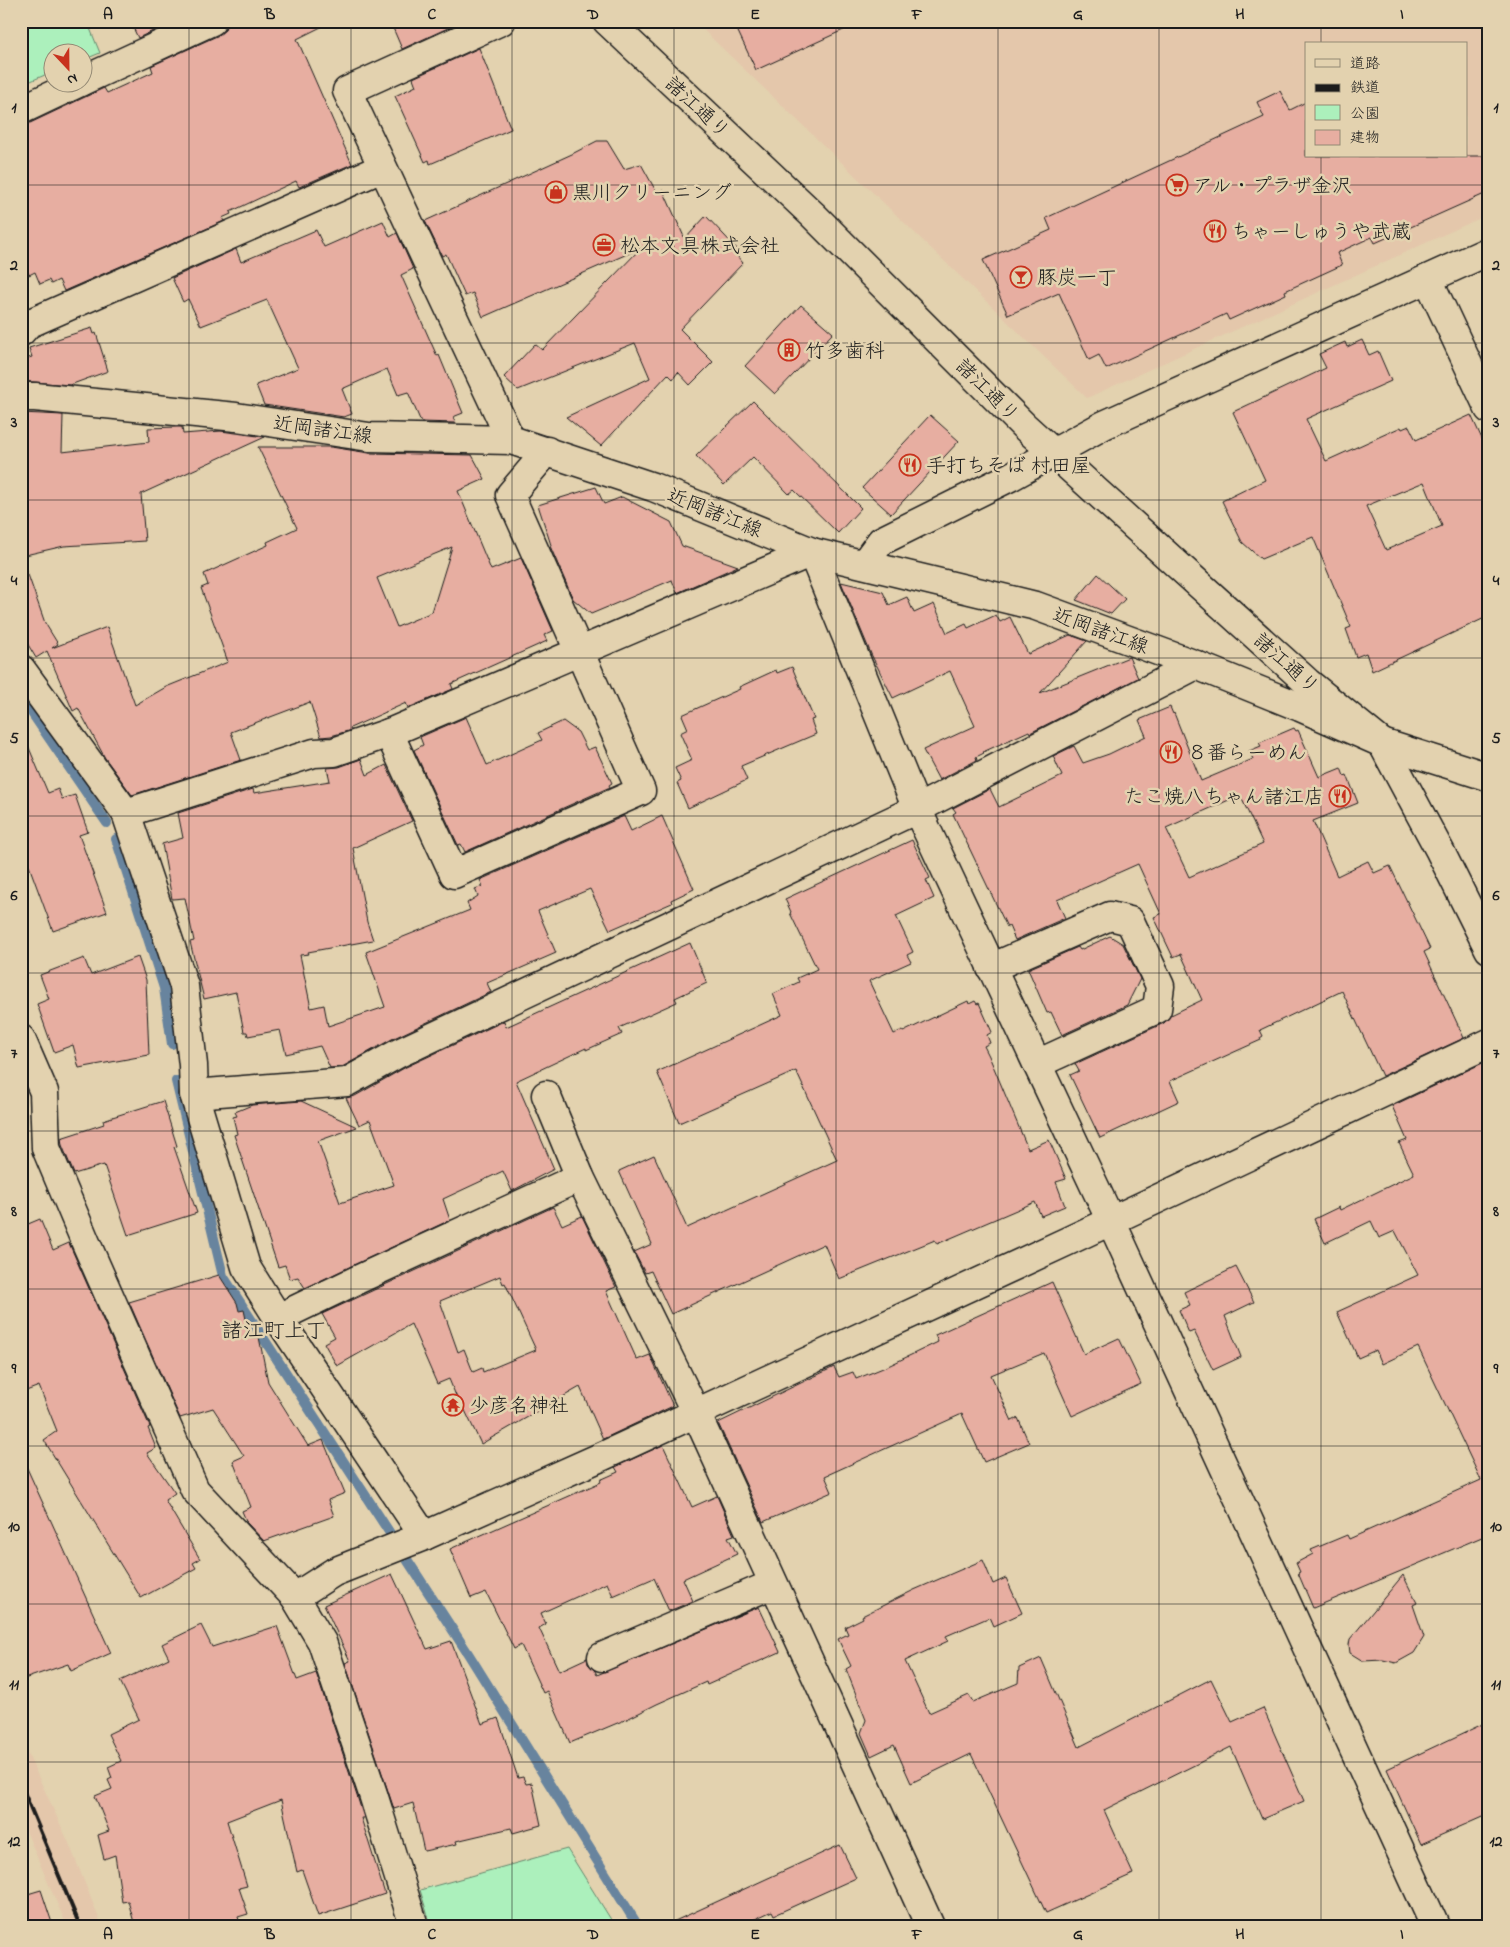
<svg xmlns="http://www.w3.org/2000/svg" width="1510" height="1947" viewBox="0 0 1510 1947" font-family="'Indie Flower','Klee One',sans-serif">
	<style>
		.built { fill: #e4c7ab; fill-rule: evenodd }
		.green { fill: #acf0bc; stroke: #64866c }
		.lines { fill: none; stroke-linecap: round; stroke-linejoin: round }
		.stream { stroke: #67849e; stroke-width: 10 }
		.building { fill: #e7aea1; stroke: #1c1c1c; fill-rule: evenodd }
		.minor-casing { stroke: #1c1c1c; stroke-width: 31 }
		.major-casing { stroke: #1c1c1c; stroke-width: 31 }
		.minor { stroke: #e3d2af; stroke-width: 28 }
		.major { stroke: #e3d2af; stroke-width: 28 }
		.rail { stroke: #1c1c1c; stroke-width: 4 }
		.grid { fill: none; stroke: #1c1c1c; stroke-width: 1; stroke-opacity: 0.55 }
		.labels { text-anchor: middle; stroke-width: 5; stroke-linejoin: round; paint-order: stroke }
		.street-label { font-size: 20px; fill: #1c1c1c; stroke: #e3d2af }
		.poi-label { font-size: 20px; fill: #1c1c1c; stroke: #e3d2af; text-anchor: start }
		.neighbourhood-label { font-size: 21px; fill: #1c1c1c; stroke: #e3d2af }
		.neatline { fill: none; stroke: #1c1c1c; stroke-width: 2 }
		.grid-label { font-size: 16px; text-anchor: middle; font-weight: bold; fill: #1c1c1c }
	</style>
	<rect width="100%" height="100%" fill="#e3d2af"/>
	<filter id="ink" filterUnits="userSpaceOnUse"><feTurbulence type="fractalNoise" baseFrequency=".02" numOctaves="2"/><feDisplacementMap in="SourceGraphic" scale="10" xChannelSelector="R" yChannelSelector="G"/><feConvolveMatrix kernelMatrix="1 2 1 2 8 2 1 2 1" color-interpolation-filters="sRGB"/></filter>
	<g filter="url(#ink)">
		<g class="built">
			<path d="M694,21H1489V214L1087,398ZM1306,44H1466V156H1306Z"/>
			<polygon points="21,1739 68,1841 102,1926 67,1926 46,1878 21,1819"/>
		</g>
		<g class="green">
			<polygon points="21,21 87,21 100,53 83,60 82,52 52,52 52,72 26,83 21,73"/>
			<polygon points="567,1849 615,1926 431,1926 420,1890"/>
		</g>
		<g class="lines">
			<g class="stream">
				<polyline points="21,697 107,823"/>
				<polyline points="116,839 164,988 172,1044"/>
				<polyline points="176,1081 223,1276 469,1655 638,1926"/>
			</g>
		</g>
		<g class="building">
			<polygon points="130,21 174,21 138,38"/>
			<polygon points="227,21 333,21 297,39 352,164 299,187 296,181 230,212 231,214 222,218 224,221 64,291 59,280 51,284 49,280 40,284 35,272 29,275 21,257 21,125 28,124 104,88 107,93 153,72 151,66 219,35 225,30"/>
			<polygon points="390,21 463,21 402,49"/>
			<polygon points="733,21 863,21 756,70"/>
			<polygon points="479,48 511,129 430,164 429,160 425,162 395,96 416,86 413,78"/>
			<polygon points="1280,91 1290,110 1306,102 1306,156 1489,156 1489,192 1375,243 1372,237 1337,253 1342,265 1285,291 1286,294 1229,320 1226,314 1106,369 1099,355 1089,360 1059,293 1008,315 983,260 1051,230 1046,218 1264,117 1257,102"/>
			<polygon points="597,141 607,141 624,169 641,164 657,193 663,190 685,239 706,216 740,252 737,256 743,263 680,329 713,362 690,385 678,372 673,379 668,374 601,446 566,417 650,378 635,343 518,390 504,377 535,344 542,350 641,248 483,317 473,293 465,296 446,254 442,256 425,221 572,154"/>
			<polygon points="383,221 390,237 397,233 413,269 401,275 437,356 439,355 463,413 453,417 456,423 421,422 408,392 398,395 387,369 342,389 352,414 344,417 264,405 256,385 298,368 267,300 201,326 188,299 183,302 172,278 236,249 241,262 316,230 324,247"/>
			<polygon points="801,305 833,333 775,394 745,366"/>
			<polygon points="92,328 94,334 96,333 108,371 70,385 21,381 21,360 32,357 29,348"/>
			<path d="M1362,340L1369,355L1378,351L1391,381L1306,419L1326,461L1401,427L1402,429L1409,426L1416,440L1471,415L1489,454V616L1372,671L1366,653L1356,657L1346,629L1351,627L1313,537L1261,559L1242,542L1222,501L1265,480L1233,412L1326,368L1319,354L1345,342L1347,347ZM1424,482L1442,526L1386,550L1366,506Z"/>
			<polygon points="753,401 861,508 838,533 794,490 789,494 753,457 724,485 696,456"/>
			<polygon points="21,413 63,415 62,452 149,442 148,428 177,427 182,427 183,434 221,431 265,437 141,494 145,541 64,546 21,556"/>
			<polygon points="930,415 959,441 891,514 862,488"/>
			<path d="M258,447H331L369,453L472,455L485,479L458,491L491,570L521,558L553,631L544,635L547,641L451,684L453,689L408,708L406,703L350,728L351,730L331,736L321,737L310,702L231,732L241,760L132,795L105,758L78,708L73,711L47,651L36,658L21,633V567L25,566L45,623L58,644L52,648L107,627L135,705L166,687L228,662L201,588L208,585L204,574L268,545L267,542L297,528ZM452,547L432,612L397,627L377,578Z"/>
			<polygon points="596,487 604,504 622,497 671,522 682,546 738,566 677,593 672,580 591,614 573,599 550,546 551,545 538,505"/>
			<polygon points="1098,574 1125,599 1111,614 1076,600"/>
			<polygon points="841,582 883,592 889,605 907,597 914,613 934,604 947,633 966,624 968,628 996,615 1000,622 1010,617 1028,654 1070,635 1087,641 1040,693 1129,657 1138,678 1030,733 1029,731 983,752 984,753 976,757 977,760 939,780 923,750 975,726 950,671 893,698 871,654"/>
			<polygon points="792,667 814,719 811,720 816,734 741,766 747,780 688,808 677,783 681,781 675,768 692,760 680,733 688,729 682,715 740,689 739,687 776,670 777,673"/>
			<path d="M1170,707L1173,714L1174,713L1201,781L1253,759L1249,751L1261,746L1259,743L1294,728L1296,731L1298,730L1319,777L1341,768L1344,776L1347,775L1358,803L1313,821L1337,876L1368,861L1374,873L1390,866L1430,949L1424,952L1464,1038L1382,1076L1342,991L1260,1030L1263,1036L1260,1038L1261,1040L1170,1081L1179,1101L1100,1138L1070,1075L1079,1071L1075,1064L1164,1023L1171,1015L1202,1000L1181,954L1173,957L1154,917L1161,914L1138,864L1057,900L1065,918L1015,940L1009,926L1007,927L953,814L956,812L953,808L990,789L999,807L1062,776L1053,756L1074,746L1083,763L1109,754L1146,736L1139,720ZM1240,795L1263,844L1189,877L1166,828Z"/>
			<polygon points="466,717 487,765 542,740 538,733 563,721 578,732 587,750 595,747 612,783 609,785 610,787 465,852 461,844 458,845 414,750 423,745 420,737"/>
			<polygon points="21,729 48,793 58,789 62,799 75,795 88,832 79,835 107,912 53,931 21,844"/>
			<polygon points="361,759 367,775 386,765 412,821 353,848 367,922 373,940 308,952 309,954 300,955 311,1008 324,1005 328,1026 385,1007 366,952 470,910 467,903 478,896 475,889 483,886 480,880 624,816 631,831 662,816 694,889 671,900 672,903 610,930 590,889 538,911 556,953 487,983 491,992 392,1039 342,1067 330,1068 320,1046 286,1054 280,1030 248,1036 247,1032 244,1032 236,992 204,999 190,942 194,941 185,898 172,899 162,844 183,838 178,813 253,789 254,793 330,781 327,768 339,767"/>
			<polygon points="912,840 930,878 926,880 934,898 896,916 913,952 907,955 911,962 869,981 894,1034 902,1030 903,1032 968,1001 969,1004 975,1001 977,1004 979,1003 992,1032 987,1035 990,1043 984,1046 989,1056 1028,1149 1049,1140 1066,1179 1056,1182 1065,1206 1041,1216 1035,1202 937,1244 935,1240 839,1279 824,1244 671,1314 651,1271 645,1273 634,1252 652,1244 619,1171 654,1155 687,1228 837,1160 796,1071 679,1123 657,1072 782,1015 773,994 799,982 797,978 817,969 790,913 791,912 785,899"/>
			<polygon points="1110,936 1123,944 1140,979 1127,1005 1062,1035 1051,1012 1047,1013 1028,969 1078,947 1080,950"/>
			<polygon points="690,943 707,983 675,998 677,1002 619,1028 622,1034 586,1050 586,1048 516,1081 554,1169 512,1191 503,1171 443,1199 450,1220 305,1288 298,1277 290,1279 285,1265 278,1267 234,1135 237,1134 233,1117 237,1116 235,1112 252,1105 301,1101 357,1127 318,1141 340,1203 394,1185 370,1120 359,1125 346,1098 355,1096 406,1067 504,1021 506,1027"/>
			<polygon points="138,957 146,980 149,1055 79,1068 73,1045 54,1052 37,1004 49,999 40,975 84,958 91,975"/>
			<polygon points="1489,1060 1489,1534 1313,1608 1298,1573 1300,1572 1296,1563 1313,1554 1311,1550 1347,1535 1349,1539 1481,1480 1418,1347 1382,1364 1376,1350 1358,1358 1337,1312 1418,1275 1395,1231 1379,1238 1371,1221 1325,1243 1314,1219 1339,1207 1340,1210 1414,1174 1399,1143 1407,1140 1392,1106"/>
			<polygon points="163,1101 177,1146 174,1147 197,1213 128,1235 104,1165 74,1174 62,1145 61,1138 104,1124 103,1120"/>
			<path d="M553,1207L562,1225L582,1216L616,1287L606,1291L637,1360L650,1355L673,1406L603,1439L580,1387L481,1444L461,1402L459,1403L449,1379L437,1384L411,1324L337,1366L324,1343L335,1337L322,1314ZM500,1276L503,1284L505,1283L536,1350L483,1372L482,1368L473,1372L464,1349L458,1352L440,1301Z"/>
			<polygon points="40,1219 53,1250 69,1243 150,1427 148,1428 156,1448 147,1453 175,1493 165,1500 200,1559 193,1563 196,1568 141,1598 44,1440 57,1431 39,1386 21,1393 21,1227"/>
			<polygon points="1236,1267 1254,1302 1225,1316 1241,1357 1213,1370 1194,1331 1189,1333 1179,1310 1190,1305 1184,1292"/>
			<polygon points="219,1275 237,1303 239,1311 244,1310 250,1338 259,1337 268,1382 308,1446 323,1440 345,1493 328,1500 334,1516 264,1541 247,1523 242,1511 251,1507 233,1461 244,1456 213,1408 180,1418 129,1302"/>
			<polygon points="1052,1282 1084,1354 1119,1338 1141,1384 1072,1416 1044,1353 991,1375 1012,1421 1018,1418 1029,1443 984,1462 962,1414 825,1476 832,1492 763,1522 718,1423 834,1367 839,1377 853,1372 856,1379 888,1366 938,1342 935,1335"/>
			<polygon points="663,1445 692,1507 717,1496 734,1535 728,1537 737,1554 683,1579 693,1601 669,1611 654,1578 613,1596 607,1583 541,1613 546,1624 539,1628 559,1671 587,1658 588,1664 595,1671 597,1675 759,1607 780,1652 707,1685 706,1682 657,1704 627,1719 570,1743 547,1691 543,1693 521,1645 514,1649 486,1592 471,1598 450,1549 601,1482 600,1480 618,1472 615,1467"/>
			<polygon points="21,1455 111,1653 71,1671 68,1664 21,1680"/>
			<polygon points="983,1560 993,1584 1006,1578 1022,1613 994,1626 990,1617 946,1636 948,1641 905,1661 929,1713 969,1695 973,1702 1018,1683 1019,1668 1041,1658 1079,1747 1211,1679 1232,1722 1263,1708 1304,1801 1262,1819 1231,1747 1104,1810 1133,1874 1046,1913 971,1754 911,1783 894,1745 871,1756 861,1733 866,1720 846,1669 851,1666 838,1639 848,1634 845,1627 863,1618 862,1616 914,1590"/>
			<polygon points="392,1574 427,1649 451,1641 482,1724 498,1718 518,1778 523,1777 526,1784 532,1783 541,1825 513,1833 511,1828 456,1841 457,1844 424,1851 413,1803 394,1809 345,1663 350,1661 324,1605"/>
			<polygon points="1403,1575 1417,1603 1413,1605 1424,1637 1414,1653 1396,1663 1383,1660 1363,1661 1350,1653 1349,1645 1350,1639"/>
			<polygon points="201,1625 212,1647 277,1626 297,1680 316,1673 358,1799 364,1818 361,1818 385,1894 318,1916 302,1870 297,1872 281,1800 227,1821 247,1886 239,1888 248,1914 238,1917 241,1926 135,1926 128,1901 122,1902 115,1855 104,1859 98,1835 109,1831 95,1796 112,1789 108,1780 112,1778 108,1767 121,1761 108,1734 139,1719 120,1681 169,1658 162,1644"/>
			<polygon points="1489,1721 1489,1814 1421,1844 1387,1769"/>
			<polygon points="840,1845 856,1878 774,1915 772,1911 740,1926 664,1926"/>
			<polygon points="41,1890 53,1926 21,1926 21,1896"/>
		</g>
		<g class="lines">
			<g class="minor-casing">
				<g id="minor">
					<polyline points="501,21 347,91 511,440"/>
					<polyline points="607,21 813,215 1024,426 1307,682 1382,743 1440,851 1489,949"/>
					<polyline points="82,81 212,21"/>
					<polyline points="21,110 80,82"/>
					<polyline points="1428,279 1489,409"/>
					<polyline points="21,332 28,324 382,168"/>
					<polyline points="864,564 881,541 1012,476 1104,425 1489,251"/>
					<polyline points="21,669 126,813 184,986 193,1065 194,1094 246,1267 278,1318 424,1536 603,1456 1068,1241 1489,1043"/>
					<polyline points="389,733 454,874 641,791 510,495 547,451"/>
					<polyline points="126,813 314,753 334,752 389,733 812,552 917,809 1111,1221 1435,1926"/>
					<polyline points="991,968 1110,916 1130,921 1160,986 1157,1009 1037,1064"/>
					<polyline points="21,1039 44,1092 46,1148 86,1243 195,1490 295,1597 322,1642 373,1794 414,1926"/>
					<polyline points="194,1094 347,1082 399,1053 917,809 1196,665"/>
					<polyline points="546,1095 580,1177 696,1413 930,1926"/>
					<polyline points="278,1318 359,1279 580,1177"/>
					<polyline points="295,1597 334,1572 424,1536"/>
					<polyline points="602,1657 773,1584"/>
				</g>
			</g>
			<g class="major-casing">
				<polyline id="major" points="21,397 35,397 236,417 369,437 511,440 653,487 812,552 1036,606 1196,665 1300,707 1382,743 1489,777"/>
			</g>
			<use href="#minor" class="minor"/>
			<use href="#major" class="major"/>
			<polyline class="rail" points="21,1785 80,1926"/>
		</g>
	</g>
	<path class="grid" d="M189,21V1926M351,21V1926M512,21V1926M674,21V1926M836,21V1926M998,21V1926M1159,21V1926M1321,21V44M1321,156V1926M21,185H1489M21,343H1489M21,500H1489M21,658H1489M21,816H1489M21,973H1489M21,1131H1489M21,1289H1489M21,1446H1489M21,1604H1489M21,1762H1489"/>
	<defs>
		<g id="supermarket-ring" transform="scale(1.125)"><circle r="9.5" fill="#e3d2af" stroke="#c8321e" stroke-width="1.5"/><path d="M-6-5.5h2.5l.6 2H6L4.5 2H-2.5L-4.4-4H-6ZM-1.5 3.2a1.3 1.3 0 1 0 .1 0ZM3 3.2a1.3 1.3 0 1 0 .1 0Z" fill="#c8321e"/></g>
		<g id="shop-ring" transform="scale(1.125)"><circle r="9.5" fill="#e3d2af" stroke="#c8321e" stroke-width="1.5"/><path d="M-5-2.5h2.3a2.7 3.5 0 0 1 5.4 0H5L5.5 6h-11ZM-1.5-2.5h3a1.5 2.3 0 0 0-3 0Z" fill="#c8321e"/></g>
		<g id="restaurant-ring" transform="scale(1.125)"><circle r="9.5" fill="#e3d2af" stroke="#c8321e" stroke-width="1.5"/><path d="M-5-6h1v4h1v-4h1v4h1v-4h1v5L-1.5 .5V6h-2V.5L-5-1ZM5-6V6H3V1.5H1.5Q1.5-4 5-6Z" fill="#c8321e"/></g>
		<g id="office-ring" transform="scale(1.125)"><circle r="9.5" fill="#e3d2af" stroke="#c8321e" stroke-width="1.5"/><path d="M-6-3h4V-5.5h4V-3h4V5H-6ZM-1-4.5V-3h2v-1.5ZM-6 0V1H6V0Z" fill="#c8321e"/></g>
		<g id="bar-ring" transform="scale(1.125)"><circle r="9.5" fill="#e3d2af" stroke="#c8321e" stroke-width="1.5"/><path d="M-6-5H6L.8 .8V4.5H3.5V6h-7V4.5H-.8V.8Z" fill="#c8321e"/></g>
		<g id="building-ring" transform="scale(1.125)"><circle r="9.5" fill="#e3d2af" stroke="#c8321e" stroke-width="1.5"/><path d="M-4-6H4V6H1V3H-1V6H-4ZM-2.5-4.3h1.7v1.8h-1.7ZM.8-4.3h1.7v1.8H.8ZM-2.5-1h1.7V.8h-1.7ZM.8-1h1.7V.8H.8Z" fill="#c8321e"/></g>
		<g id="temple-ring" transform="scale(1.125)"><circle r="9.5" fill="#e3d2af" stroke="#c8321e" stroke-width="1.5"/><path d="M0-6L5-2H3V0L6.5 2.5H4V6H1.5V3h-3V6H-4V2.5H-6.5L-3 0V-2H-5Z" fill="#c8321e"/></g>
	</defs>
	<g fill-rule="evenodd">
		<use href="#supermarket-ring" x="1177" y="185"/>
		<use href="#shop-ring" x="556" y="192"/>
		<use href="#restaurant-ring" x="1215" y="231"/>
		<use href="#office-ring" x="604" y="245"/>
		<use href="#bar-ring" x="1021" y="277"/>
		<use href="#building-ring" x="789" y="350"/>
		<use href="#restaurant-ring" x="910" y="465"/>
		<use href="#restaurant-ring" x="1171" y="752"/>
		<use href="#restaurant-ring" x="1340" y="796"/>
		<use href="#temple-ring" x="453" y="1405"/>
	</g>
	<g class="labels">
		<g class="street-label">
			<text transform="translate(698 107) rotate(43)" y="7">諸江通り</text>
			<text transform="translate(988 390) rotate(45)" y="7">諸江通り</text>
			<text transform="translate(323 429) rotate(8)" y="7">近岡諸江線</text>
			<text transform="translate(715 512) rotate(22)" y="7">近岡諸江線</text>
			<text transform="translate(1101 630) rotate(20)" y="7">近岡諸江線</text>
			<text transform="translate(1287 663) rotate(42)" y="7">諸江通り</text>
		</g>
		<g class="poi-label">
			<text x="1193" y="192">アル・プラザ金沢</text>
			<text x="572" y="199">黒川クリーニング</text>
			<text x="1231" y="238">ちゃーしゅうや武蔵</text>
			<text x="620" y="252">松本文具株式会社</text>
			<text x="1037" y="284">豚炭一丁</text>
			<text x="805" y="357">竹多歯科</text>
			<text x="926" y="472">手打ちそば 村田屋</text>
			<text x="1187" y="759">８番らーめん</text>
			<text x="1324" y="803" text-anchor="end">たこ焼八ちゃん諸江店</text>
			<text x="469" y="1412">少彦名神社</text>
		</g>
		<g class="neighbourhood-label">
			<text x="274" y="1337">諸江町上丁</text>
		</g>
	</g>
	<rect width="1510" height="1947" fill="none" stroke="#e3d2af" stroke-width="55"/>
	<rect x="1305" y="42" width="162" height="115" fill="#e3d2af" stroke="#938974"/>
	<rect x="1315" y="59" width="25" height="8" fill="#e3d2af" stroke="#938974"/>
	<text x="1350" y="68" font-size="15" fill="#1c1c1c">道路</text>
	<rect x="1315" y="84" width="25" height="8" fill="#1c1c1c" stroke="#938974"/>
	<text x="1350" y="92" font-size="15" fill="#1c1c1c">鉄道</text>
	<rect x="1315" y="105" width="25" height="15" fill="#acf0bc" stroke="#938974"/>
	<text x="1350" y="118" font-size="15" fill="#1c1c1c">公園</text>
	<rect x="1315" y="130" width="25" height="15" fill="#e7aea1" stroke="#938974"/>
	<text x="1350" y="142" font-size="15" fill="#1c1c1c">建物</text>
	<g transform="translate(68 68) rotate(158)"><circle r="24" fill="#e3d2af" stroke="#938974"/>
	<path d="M0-4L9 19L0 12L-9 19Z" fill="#c8321e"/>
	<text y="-8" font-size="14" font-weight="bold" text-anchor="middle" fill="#1c1c1c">N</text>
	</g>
	<rect x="28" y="28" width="1454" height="1892" class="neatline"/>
	<g class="grid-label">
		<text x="108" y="19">A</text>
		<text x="270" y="19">B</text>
		<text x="432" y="19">C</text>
		<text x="593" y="19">D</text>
		<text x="755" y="19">E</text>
		<text x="917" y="19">F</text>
		<text x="1078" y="19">G</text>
		<text x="1240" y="19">H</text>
		<text x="1402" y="19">I</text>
		<text x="14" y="112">1</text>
		<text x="1496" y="112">1</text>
		<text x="14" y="270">2</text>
		<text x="1496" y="270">2</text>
		<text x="14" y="427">3</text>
		<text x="1496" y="427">3</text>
		<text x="14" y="585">4</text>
		<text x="1496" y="585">4</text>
		<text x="14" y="743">5</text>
		<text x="1496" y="743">5</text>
		<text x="14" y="900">6</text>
		<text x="1496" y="900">6</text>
		<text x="14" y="1058">7</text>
		<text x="1496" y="1058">7</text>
		<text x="14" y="1216">8</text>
		<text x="1496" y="1216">8</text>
		<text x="14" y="1373">9</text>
		<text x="1496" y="1373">9</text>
		<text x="14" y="1531">10</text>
		<text x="1496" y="1531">10</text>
		<text x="14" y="1689">11</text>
		<text x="1496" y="1689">11</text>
		<text x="14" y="1846">12</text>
		<text x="1496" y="1846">12</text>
		<text x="108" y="1939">A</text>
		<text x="270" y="1939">B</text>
		<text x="432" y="1939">C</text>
		<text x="593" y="1939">D</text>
		<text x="755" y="1939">E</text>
		<text x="917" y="1939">F</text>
		<text x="1078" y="1939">G</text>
		<text x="1240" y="1939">H</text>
		<text x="1402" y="1939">I</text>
	</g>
</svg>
